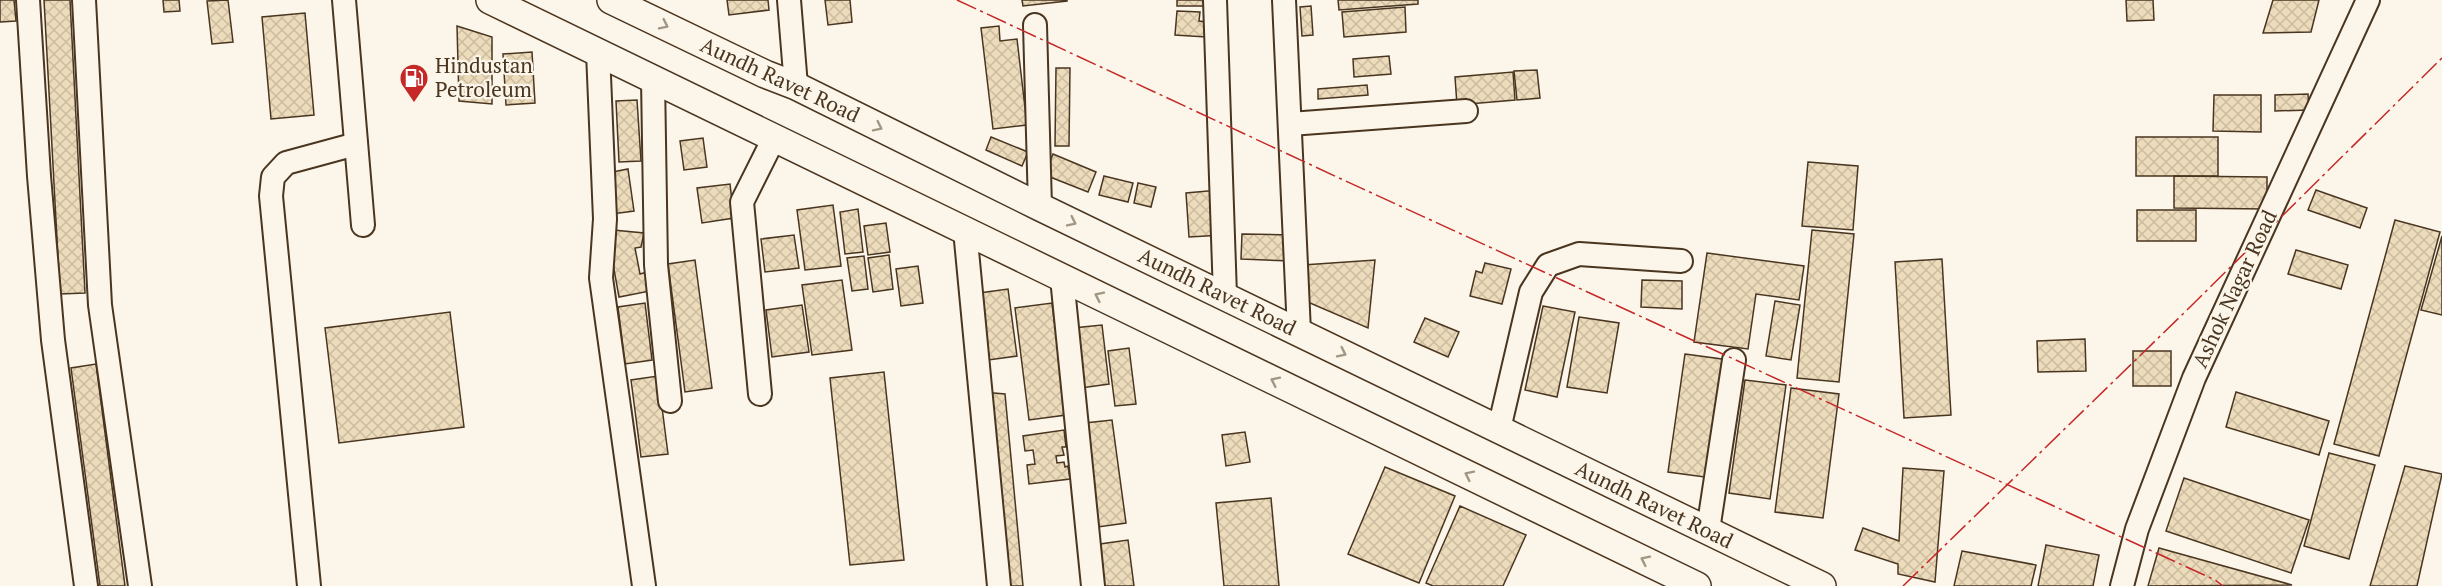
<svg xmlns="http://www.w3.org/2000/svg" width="2442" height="586" viewBox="0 0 2442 586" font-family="'PT Serif',serif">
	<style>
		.building { fill: url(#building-cross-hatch); stroke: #4a3520; stroke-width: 1.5 }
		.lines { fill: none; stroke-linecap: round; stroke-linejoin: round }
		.minor-casing { stroke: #4a3520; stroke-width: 26 }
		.major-casing { stroke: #4a3520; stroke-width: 30 }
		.minor { stroke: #fbf6e9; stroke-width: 22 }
		.major { stroke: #fbf6e9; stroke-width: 27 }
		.power { stroke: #c62828; stroke-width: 1.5; stroke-dasharray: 21 4.5 3 4.5; stroke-linecap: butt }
		.oneway { stroke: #a29684 }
		.labels { text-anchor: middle; stroke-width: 4.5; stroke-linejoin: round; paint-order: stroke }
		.poi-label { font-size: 21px; fill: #4a3520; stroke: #fbf6e9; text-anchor: start }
		.street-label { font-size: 21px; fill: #4a3520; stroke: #fbf6e9 }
	</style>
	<defs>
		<pattern id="building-cross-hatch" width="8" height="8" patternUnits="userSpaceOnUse" patternTransform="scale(1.5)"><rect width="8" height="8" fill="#ecdcbc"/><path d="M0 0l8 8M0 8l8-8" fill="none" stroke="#ccbda1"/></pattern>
	</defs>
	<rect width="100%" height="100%" fill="#fbf6e9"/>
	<g class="building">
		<polygon points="0,0 14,0 16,21 0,22"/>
		<polygon points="44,0 70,0 85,293 60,294"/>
		<polygon points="163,0 179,0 180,11 164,12"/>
		<polygon points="228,0 233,42 212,44 207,1"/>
		<polygon points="727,0 768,0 769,10 729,15"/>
		<polygon points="825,0 850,0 852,22 828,25"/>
		<polygon points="1022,0 1067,0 1067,1 1023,6"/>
		<rect x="1177" y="0" width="29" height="6"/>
		<polygon points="1338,0 1418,0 1418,4 1339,10"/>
		<polygon points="2126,0 2153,0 2154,20 2127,21"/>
		<polygon points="2273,0 2319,0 2311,32 2263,33"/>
		<polygon points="1311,6 1313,35 1302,36 1300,7"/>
		<polygon points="1405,7 1406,32 1344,37 1342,12"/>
		<polygon points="1177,11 1200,12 1199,21 1207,22 1206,37 1175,35"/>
		<polygon points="305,13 314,115 271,119 262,17"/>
		<polygon points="457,26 492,37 492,104 459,101"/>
		<polygon points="999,26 1000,41 1017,39 1027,125 993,129 981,28"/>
		<polygon points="532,52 535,103 506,105 503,54"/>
		<polygon points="1389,56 1391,74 1354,77 1353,59"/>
		<polygon points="1056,68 1070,68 1069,146 1055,146"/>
		<polygon points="1537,70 1540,98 1517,100 1514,71"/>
		<polygon points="1513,72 1515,100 1457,105 1455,77"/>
		<polygon points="1367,85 1368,95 1318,99 1318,89"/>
		<polygon points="2308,94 2309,110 2275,111 2275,95"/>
		<polygon points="2214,95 2261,95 2261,132 2213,131"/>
		<polygon points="637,100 641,161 619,162 616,101"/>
		<polygon points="991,137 1028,152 1022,166 986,150"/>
		<rect x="2136" y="137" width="82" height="39"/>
		<polygon points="703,138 707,167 684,170 680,141"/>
		<polygon points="1053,154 1096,172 1088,192 1045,175"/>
		<polygon points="1808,162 1858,166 1853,230 1802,226"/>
		<polygon points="628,169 634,211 612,214 607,173"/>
		<polygon points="1104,176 1133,183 1128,202 1099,195"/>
		<polygon points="2174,176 2267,177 2267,209 2174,208"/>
		<polygon points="1138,183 1156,187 1151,207 1134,203"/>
		<polygon points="730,184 734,218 702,223 697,188"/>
		<polygon points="1219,190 1223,235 1189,237 1186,193"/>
		<polygon points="2316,190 2367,208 2360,228 2308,210"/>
		<polygon points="833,205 841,266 805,270 797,210"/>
		<polygon points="858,209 863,252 845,254 840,212"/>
		<rect x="2137" y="210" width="59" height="31"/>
		<polygon points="2395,220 2440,232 2379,456 2334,444"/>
		<polygon points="886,223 890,252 868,255 864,226"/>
		<polygon points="613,230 644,233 641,247 635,248 640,274 647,272 650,291 619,297 613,264"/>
		<polygon points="1812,230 1854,234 1839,382 1797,378"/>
		<polygon points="1242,234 1292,235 1291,261 1241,259"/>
		<polygon points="794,235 799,268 765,272 761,239"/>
		<polygon points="2442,236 2442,315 2421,310"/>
		<polygon points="2296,250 2348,265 2341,289 2288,274"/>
		<polygon points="1707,253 1804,266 1799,300 1756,294 1748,349 1694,342"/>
		<polygon points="889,255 893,289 873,292 868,258"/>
		<polygon points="864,256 868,289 852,291 847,258"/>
		<polygon points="1942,259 1951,415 1904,418 1895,262"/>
		<polygon points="695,260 712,388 685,392 668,264"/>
		<polygon points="1375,260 1368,328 1303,300 1303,265"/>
		<polygon points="1485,263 1511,269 1502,304 1470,296 1476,271 1482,273"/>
		<polygon points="918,266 923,303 901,306 896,269"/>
		<polygon points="842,280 852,350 812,355 802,285"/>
		<polygon points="1642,280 1682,281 1682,309 1641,307"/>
		<polygon points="1008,289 1017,356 981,361 972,294"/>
		<polygon points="1775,301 1800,305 1791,360 1766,356"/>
		<polygon points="645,303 652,360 625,364 618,307"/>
		<polygon points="1052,303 1066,415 1029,420 1015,308"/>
		<polygon points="802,305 809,352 772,357 766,310"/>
		<polygon points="1543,306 1575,312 1557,397 1525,390"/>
		<polygon points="450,312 464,427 339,443 325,328"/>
		<polygon points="1579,317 1619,323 1607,393 1567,387"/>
		<polygon points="1425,318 1459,332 1448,357 1414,342"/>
		<polygon points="1102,325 1109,384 1081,388 1073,328"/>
		<polygon points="2085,339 2086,371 2038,372 2037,341"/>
		<polygon points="1129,348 1136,404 1115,406 1108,351"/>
		<rect x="2133" y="351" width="38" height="35"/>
		<polygon points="1685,354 1729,360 1712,478 1668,472"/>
		<polygon points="96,364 125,586 100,586 71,368"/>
		<polygon points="884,372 904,560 850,565 830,378"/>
		<polygon points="658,376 668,454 641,457 631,380"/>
		<polygon points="1745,380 1786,385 1770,499 1729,493"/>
		<polygon points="1791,388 1839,394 1823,518 1775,512"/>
		<polygon points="982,392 1005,394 1023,586 1000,586"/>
		<polygon points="2236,392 2329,421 2319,455 2226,427"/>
		<polygon points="1112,420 1126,523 1098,527 1085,423"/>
		<polygon points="1064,430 1066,447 1062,447 1064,455 1056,456 1057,463 1064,462 1065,467 1068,466 1070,479 1029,484 1027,465 1035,464 1033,450 1025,451 1023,436"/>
		<polygon points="1245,432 1250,462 1226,466 1222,435"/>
		<polygon points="2329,453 2375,465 2349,559 2304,546"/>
		<polygon points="2405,466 2442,474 2417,586 2370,586"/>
		<polygon points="1385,467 1455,496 1419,583 1348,554"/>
		<polygon points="1903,468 1944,471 1935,582 1898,574 1898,564 1855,550 1863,528 1899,541"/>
		<polygon points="2184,478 2309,520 2291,573 2166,531"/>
		<polygon points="1271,498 1279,586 1224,586 1216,503"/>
		<polygon points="1460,506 1526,535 1503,586 1433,586 1426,583"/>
		<polygon points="1128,540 1134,586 1098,586 1093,545"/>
		<polygon points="2046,545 2099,555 2093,586 2038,586"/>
		<polygon points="2159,548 2292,585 2148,586"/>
		<polygon points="1962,551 2036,565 2031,586 1954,586"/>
	</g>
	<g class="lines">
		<g class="minor-casing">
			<g id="minor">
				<polyline points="28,0 39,176 53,340 86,586"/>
				<polyline points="84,0 100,305 140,586"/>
				<polyline points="344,0 363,225"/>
				<polyline points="789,0 796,86"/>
				<polyline points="1215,0 1225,296"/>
				<polyline points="1284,0 1299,332"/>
				<polyline points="1035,25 1040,207"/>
				<polyline points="598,52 605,219 601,278 644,586"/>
				<polyline points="653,79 656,265 670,401"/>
				<polyline points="1290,124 1466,111"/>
				<polyline points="965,230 999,586"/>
				<polyline points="1062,278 1093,586"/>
				<polyline points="760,394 742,202 774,138"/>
				<polyline points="1499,429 1531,292 1548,265 1579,254 1681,261"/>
				<polyline points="1708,530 1734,360"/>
				<polyline points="309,586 271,196 273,177 286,163 356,144"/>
				<polyline points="2122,586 2137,529 2194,378 2368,0"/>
			</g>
		</g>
		<g class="major-casing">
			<g id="major">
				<polyline points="490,0 1697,586"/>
				<polyline points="611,0 765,74 796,86 1040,207 1822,586"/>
			</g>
		</g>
		<use href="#minor" class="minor"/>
		<use href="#major" class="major"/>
		<g class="power">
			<polyline points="957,0 1337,177 2215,580 2223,586"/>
			<polyline points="1903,586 2186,311 2442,58"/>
		</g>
	</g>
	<defs><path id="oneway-chevron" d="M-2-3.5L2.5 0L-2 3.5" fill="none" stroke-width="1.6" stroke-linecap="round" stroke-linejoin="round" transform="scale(1.5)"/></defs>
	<g class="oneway">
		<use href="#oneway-chevron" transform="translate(664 25) rotate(26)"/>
		<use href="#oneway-chevron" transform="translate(878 127) rotate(26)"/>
		<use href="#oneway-chevron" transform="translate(1072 222) rotate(26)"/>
		<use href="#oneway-chevron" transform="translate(1099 296) rotate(-154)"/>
		<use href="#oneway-chevron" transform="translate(1342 353) rotate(26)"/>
		<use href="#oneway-chevron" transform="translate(1275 381) rotate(-154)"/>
		<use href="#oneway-chevron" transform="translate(1469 475) rotate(-154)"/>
		<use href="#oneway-chevron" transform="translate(1645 560) rotate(-154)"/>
	</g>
	<defs>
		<g id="fuel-pin" transform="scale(1.5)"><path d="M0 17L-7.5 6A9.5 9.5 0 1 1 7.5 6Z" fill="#c62828" stroke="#fbf6e9"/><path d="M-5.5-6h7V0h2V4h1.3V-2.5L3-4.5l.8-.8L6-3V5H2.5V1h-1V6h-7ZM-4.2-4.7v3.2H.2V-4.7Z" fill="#fff"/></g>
	</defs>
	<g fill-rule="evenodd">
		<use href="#fuel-pin" x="414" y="78"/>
	</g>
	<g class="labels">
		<g class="poi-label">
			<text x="435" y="73">Hindustan<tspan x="435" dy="24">Petroleum</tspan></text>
		</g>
		<g class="street-label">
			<text transform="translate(780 80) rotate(25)" y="7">Aundh Ravet Road</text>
			<text transform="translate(2235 289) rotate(-65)" y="7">Ashok Nagar Road</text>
			<text transform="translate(1217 292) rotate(26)" y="7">Aundh Ravet Road</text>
			<text transform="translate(1654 505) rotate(26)" y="7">Aundh Ravet Road</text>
		</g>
	</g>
</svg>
